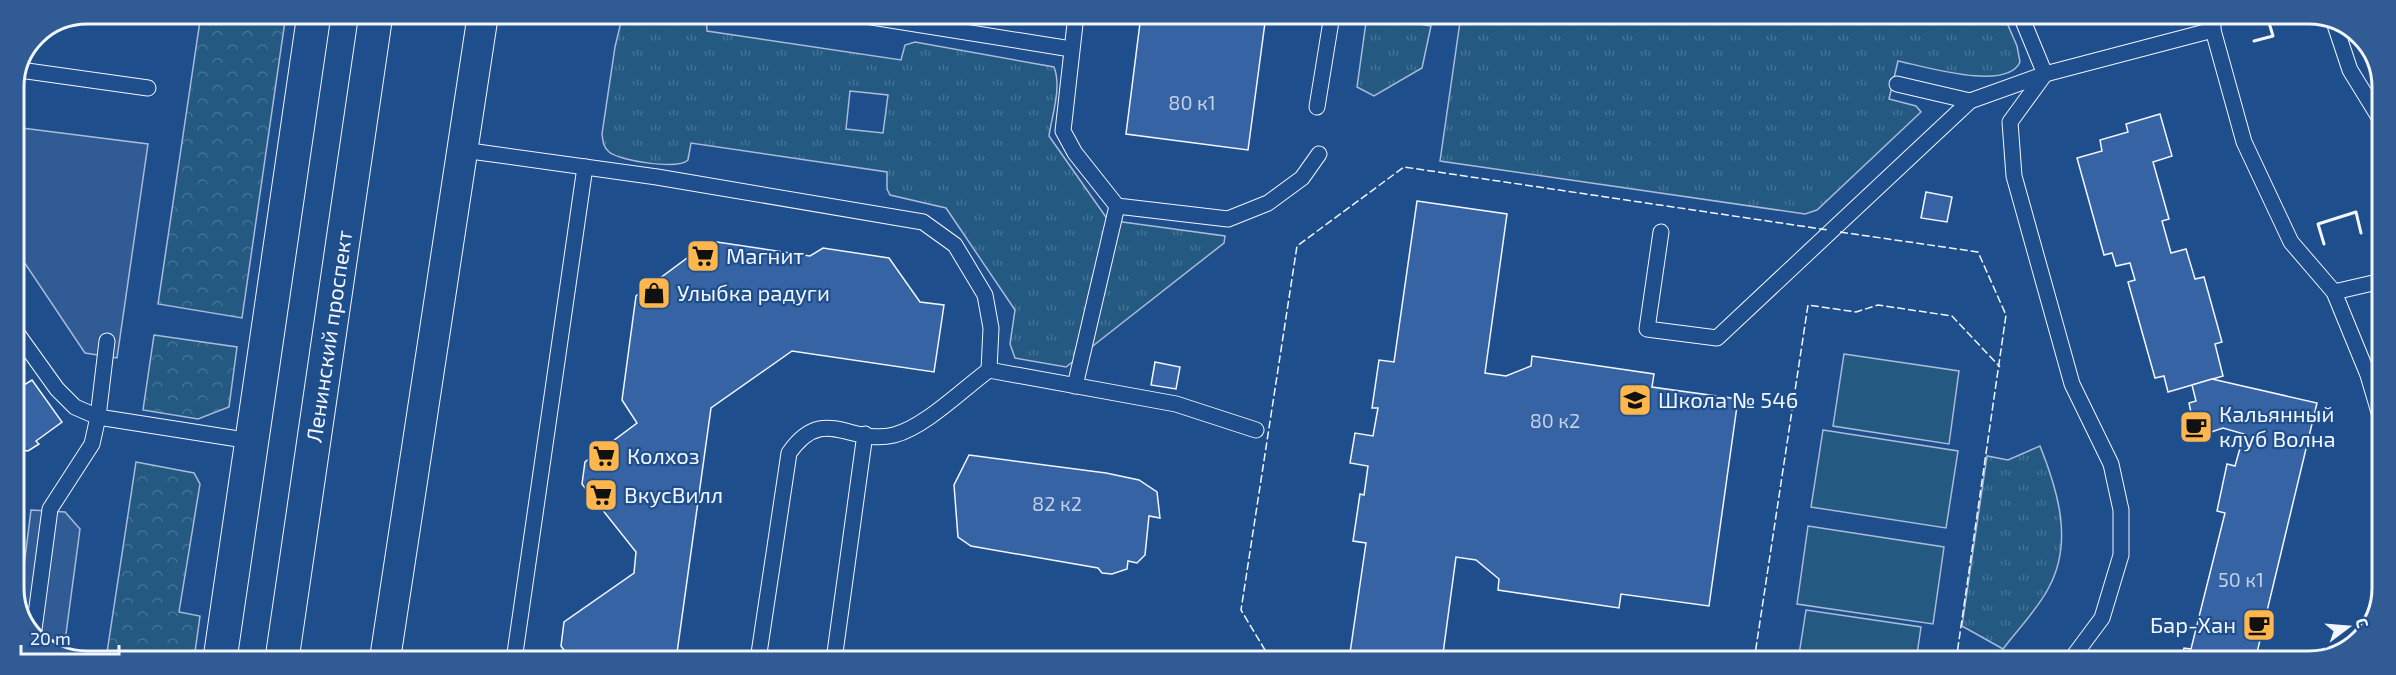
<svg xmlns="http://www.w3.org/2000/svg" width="2396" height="675" viewBox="0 0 2396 675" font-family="'Exo 2',sans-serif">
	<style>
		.grass { fill: url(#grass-tufts); stroke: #a8bbd7; stroke-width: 1.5; fill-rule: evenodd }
		.forest { fill: url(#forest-crowns); stroke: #a8bbd7; stroke-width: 1.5 }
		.garden { fill: #245a82; stroke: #a8bbd7; stroke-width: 1.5 }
		.parking { fill: #305b95; stroke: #a8bbd7; stroke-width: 1.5 }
		.building { fill: #3563a3; stroke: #f2f6ff; stroke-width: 1.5 }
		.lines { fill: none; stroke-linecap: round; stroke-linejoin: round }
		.lane-casing { stroke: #f2f6ff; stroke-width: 17 }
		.street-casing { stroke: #f2f6ff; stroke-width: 32 }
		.secondary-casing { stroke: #f2f6ff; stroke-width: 35 }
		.lane { stroke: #1f4e8c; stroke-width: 15 }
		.street { stroke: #1f4e8c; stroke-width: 30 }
		.secondary { stroke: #1f4e8c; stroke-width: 33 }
		.fence { stroke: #f2f6ff; stroke-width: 1.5; stroke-dasharray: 8 3; stroke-linecap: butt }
		.wall { stroke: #f2f6ff; stroke-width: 3 }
		.labels { text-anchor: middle; stroke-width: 4.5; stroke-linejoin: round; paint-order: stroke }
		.number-label { font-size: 20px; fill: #c3d1e8 }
		.poi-label { font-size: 22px; fill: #f2f6ff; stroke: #1f4e8c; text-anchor: start }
		.street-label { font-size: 22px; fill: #f2f6ff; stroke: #1f4e8c }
		.rim { fill: none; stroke: #f2f6ff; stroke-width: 3 }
	</style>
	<defs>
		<pattern id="grass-tufts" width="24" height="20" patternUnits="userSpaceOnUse" patternTransform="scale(1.5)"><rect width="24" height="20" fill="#245a82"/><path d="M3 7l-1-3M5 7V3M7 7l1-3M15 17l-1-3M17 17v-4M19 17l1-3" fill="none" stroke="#447295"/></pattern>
		<pattern id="forest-crowns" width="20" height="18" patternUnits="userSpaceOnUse" patternTransform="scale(1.5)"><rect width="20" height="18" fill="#245a82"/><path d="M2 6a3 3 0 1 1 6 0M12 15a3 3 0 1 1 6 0" fill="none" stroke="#447295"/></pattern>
	</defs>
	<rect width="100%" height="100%" fill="#1f4e8c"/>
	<g class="grass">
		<path d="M623,14H706L707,31L901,60L905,45L915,42L1054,67C1062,87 1052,115 1049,136L1108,220L1225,236L1224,243L1066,367L1015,358L1010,344L1015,310L946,208L890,195L887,189V172L691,143L688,160C678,170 620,161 609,152C603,147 603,141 602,134L615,47ZM850,91L888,95L883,133L846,129Z"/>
		<polygon points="1367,15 1431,26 1422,68 1374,96 1357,87"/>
		<path d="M1461,15L2004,16L2017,46L2020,62C2007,92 1923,66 1898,61L1889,99L1916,106L1921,112L1817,210L1805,214L1440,161Z"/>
		<path d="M2040,446C2058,491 2074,543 2048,589C2037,610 2018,629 2003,649L1962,626L1987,456L2008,460Z"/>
	</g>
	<g class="forest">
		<polygon points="201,14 286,14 242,318 158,304"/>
		<polygon points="154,335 237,347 229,407 198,419 143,410"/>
		<polygon points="136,462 194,473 200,484 179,612 200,616 194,659 106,659"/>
	</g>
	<g class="garden">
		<polygon points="1844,354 1959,371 1949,444 1833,426"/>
		<polygon points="1823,430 1958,451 1946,528 1811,507"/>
		<polygon points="1808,526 1944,547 1933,624 1797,604"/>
		<polygon points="1806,610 1921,627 1916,661 1798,661"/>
	</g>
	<g class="parking">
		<polygon points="14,127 148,144 117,358 85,353 14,247"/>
		<polygon points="31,510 65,512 80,529 63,656 31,636 19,606"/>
	</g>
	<g class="building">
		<polygon points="1141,15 1266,15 1248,150 1126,134"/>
		<polygon points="2160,114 2172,156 2153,162 2169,219 2162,221 2171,253 2186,249 2195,279 2204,277 2222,342 2215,344 2223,376 2168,392 2164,376 2155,378 2128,282 2135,280 2130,263 2116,266 2112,253 2104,255 2077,158 2102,151 2100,140 2128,132 2126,124"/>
		<polygon points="1926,192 1952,197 1947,222 1921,218"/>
		<polygon points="1417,201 1507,214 1485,373 1506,376 1531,366 1532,356 1654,374 1652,387 1738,399 1709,606 1621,594 1619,608 1498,590 1499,579 1476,560 1456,557 1442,661 1349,660 1366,543 1353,541 1360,494 1364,495 1368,466 1350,463 1355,433 1373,436 1378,408 1372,408 1379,360 1394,362"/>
		<polygon points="710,241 810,256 823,248 889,258 920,302 944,305 934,372 792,351 711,408 676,660 571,660 561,646 564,622 634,573 636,552 582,484 585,462 637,423 622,400 636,296"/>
		<polygon points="1155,362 1180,367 1176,389 1151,385"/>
		<polygon points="2212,379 2317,403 2255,661 2181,661 2184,648 2191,649 2225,513 2217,511 2227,464 2235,466 2244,434 2223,428 2196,437 2189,403 2196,401 2192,385"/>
		<polygon points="32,380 62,422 36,441 39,444 28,451 14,449 14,391"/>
		<polygon points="969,455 1106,473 1139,480 1157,492 1160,518 1149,516 1145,555 1137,563 1128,561 1127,569 1112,574 1102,573 1098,568 971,546 958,537 954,485"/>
	</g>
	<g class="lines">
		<g class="lane-casing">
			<g id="lane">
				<polyline points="853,14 1071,49"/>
				<polyline points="1076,15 1063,131 1075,153 1117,206 1228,219 1268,203 1302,178 1319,154"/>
				<polyline points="2021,16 2045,74 2010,122 2014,176 2072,384 2111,464 2121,510 2121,555 2102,618 2070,661"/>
				<polyline points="2213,16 2213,30 2244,142 2291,242 2334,292 2368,375 2381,419"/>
				<polyline points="2333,19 2350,70 2382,122"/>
				<polyline points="20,70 148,88"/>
				<polyline points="1897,84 1970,101"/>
				<polyline points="1317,107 1332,15"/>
				<polyline points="463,150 657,177 923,222 955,245 985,295 991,328 989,370 1176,404 1256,430"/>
				<polyline points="1661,232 1647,329 1717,338 1970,101 2045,74 2213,30"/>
				<polyline points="2334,292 2373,283 2381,284"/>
				<polyline points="14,329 57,389 75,407 98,417 251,441"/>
				<polyline points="1075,386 1117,206"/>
				<polyline points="2379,609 2380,602"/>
				<polyline points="33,637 50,509 92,444 98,417 107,341"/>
				<polyline points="514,660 585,167"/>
				<path d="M758,660L789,453C824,403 850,446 894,435C925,427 963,389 989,370"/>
				<polyline points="834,660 865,434"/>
			</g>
		</g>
		<g class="street-casing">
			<polyline id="street" points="385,659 483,14"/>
		</g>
		<g class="secondary-casing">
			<g id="secondary">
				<polyline points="220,659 314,14"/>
				<path id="s1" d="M282,659L376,14"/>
			</g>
		</g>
		<use href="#lane" class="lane"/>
		<use href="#street" class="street"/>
		<use href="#secondary" class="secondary"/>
		<g class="fence">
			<polyline points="1840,232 1978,252 2006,315 1956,661"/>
			<polyline points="1271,660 1241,610 1297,246 1404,167 1828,230"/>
			<polyline points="1754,661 1808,305 1856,312 1878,305 1952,316 2000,367"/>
		</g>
		<g class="wall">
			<polyline points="2254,41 2273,36 2267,16"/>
			<polyline points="2324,244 2318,224 2356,212 2361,233"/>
		</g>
	</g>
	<defs>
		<g id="supermarket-square" transform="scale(1.725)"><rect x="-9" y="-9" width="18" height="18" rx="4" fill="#ffb74d" stroke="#1f4e8c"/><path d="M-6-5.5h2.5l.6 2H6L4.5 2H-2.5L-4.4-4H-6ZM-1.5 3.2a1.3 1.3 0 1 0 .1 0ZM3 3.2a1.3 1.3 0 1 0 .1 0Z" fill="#111"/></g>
		<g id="shop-square" transform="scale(1.725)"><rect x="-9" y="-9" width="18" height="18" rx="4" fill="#ffb74d" stroke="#1f4e8c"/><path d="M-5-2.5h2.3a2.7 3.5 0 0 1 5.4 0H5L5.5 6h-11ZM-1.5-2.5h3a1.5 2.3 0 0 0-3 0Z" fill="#111"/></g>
		<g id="school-square" transform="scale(1.725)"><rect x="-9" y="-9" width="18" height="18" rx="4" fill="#ffb74d" stroke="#1f4e8c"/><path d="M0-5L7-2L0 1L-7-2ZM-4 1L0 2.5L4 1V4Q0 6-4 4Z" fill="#111"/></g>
		<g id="cafe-square" transform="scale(1.725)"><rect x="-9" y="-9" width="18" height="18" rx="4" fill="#ffb74d" stroke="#1f4e8c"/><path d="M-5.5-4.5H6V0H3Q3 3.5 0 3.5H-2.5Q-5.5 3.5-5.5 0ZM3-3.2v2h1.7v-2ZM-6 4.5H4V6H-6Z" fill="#111"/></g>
	</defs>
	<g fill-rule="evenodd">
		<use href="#supermarket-square" x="703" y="256"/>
		<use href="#shop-square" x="654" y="293"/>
		<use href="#school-square" x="1635" y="400"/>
		<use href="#cafe-square" x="2196" y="427"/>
		<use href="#supermarket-square" x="604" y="456"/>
		<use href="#supermarket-square" x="601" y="495"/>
		<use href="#cafe-square" x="2259" y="625"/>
	</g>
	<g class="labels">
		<g class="number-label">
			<text x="1192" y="110">80 к1</text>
			<text x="1555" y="428">80 к2</text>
			<text x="1057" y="511">82 к2</text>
			<text x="2241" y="587">50 к1</text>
		</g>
		<g class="poi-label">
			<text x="726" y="264">Магнит</text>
			<text x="677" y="301">Улыбка радуги</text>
			<text x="1658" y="408">Школа № 546</text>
			<text x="2219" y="422">Кальянный<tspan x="2219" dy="25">клуб Волна</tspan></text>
			<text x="627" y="464">Колхоз</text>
			<text x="624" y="503">ВкусВилл</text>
			<text x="2236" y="633" text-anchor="end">Бар-Хан</text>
		</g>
		<g class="street-label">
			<text dy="8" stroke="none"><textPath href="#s1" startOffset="326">Ленинский проспект</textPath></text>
		</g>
	</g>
	<path d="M0 0H2396V675H0ZM87 24H2309A63 63 0 0 1 2372 87V588A63 63 0 0 1 2309 651H87A63 63 0 0 1 24 588V87A63 63 0 0 1 87 24Z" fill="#305b95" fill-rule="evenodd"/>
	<path class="rim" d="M87 24H2309A63 63 0 0 1 2372 87V588A63 63 0 0 1 2309 651H87A63 63 0 0 1 24 588V87A63 63 0 0 1 87 24Z"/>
	<g transform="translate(2348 627) rotate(74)" stroke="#1f4e8c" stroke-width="4.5" paint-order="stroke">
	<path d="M0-4.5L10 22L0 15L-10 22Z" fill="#f2f6ff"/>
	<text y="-9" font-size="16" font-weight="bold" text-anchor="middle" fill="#f2f6ff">С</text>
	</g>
	<path d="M21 645v9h98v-9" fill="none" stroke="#f2f6ff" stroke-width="3"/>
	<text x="30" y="645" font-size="18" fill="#f2f6ff" stroke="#1f4e8c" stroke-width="4.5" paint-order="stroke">20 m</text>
</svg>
